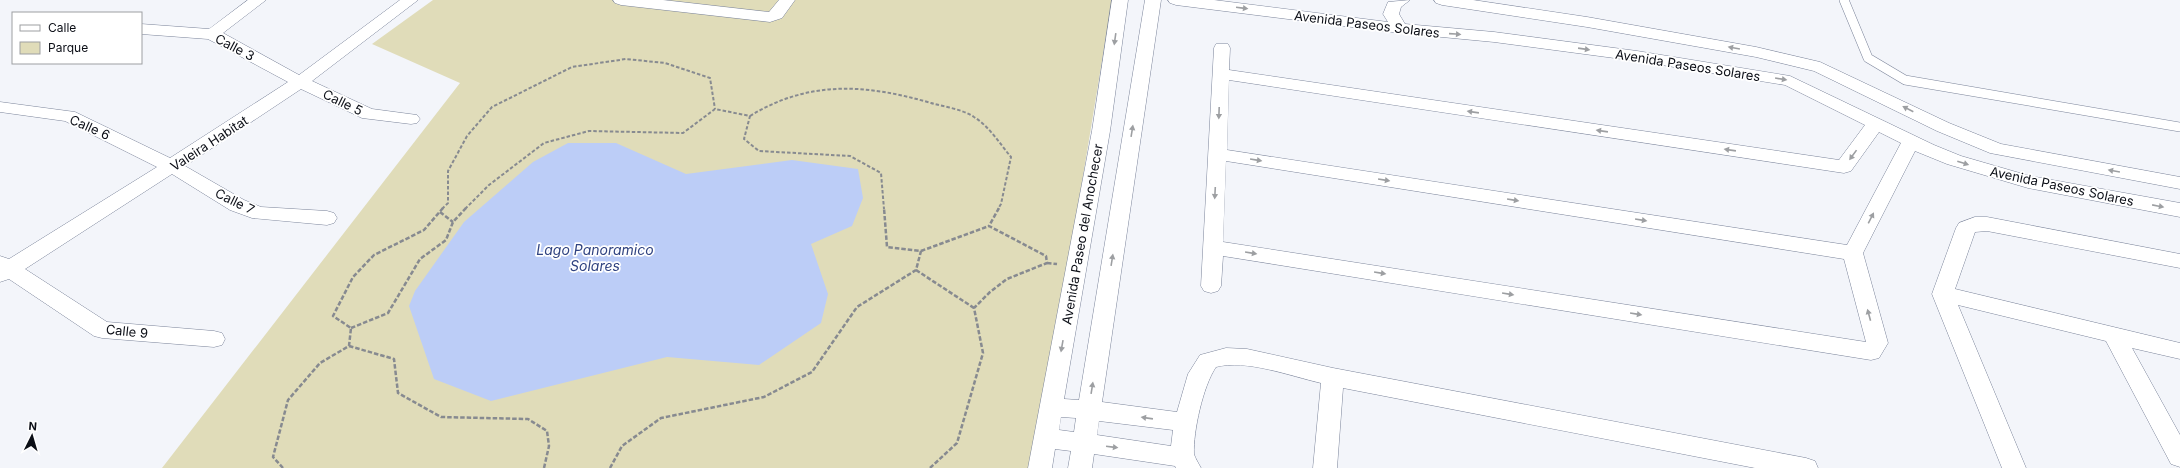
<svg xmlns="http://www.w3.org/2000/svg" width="2180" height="468" viewBox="0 0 2180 468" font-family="Inter,sans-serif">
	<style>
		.green { fill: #e0dcb9 }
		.water { fill: #bccdf7 }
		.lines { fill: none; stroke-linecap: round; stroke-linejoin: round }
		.lane-casing { stroke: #7b849a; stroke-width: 10 }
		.street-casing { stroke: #7b849a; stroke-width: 1 }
		.path-far1 { stroke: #878a90; stroke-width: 2; stroke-dasharray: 3.5 2; stroke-linecap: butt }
		.path { stroke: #878a90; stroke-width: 2.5; stroke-dasharray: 4.5 2; stroke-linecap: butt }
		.lane { stroke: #fff; stroke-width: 9 }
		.street { fill: #fff; fill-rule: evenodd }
		.oneway { fill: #9d9fa2 }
		.labels { text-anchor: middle; stroke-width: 3.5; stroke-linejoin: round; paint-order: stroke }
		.street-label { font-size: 13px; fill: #0b0e16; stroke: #fff }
		.water-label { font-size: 14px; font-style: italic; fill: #304381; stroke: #fff }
	</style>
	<rect width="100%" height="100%" fill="#f3f5fa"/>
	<polygon class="green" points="433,0 1112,0 1035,468 162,468 460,83 372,44"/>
	<polygon class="water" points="568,143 616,143 686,174 792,160 858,169 863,198 852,226 811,244 828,294 821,323 759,365 667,357 491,401 434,379 409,306 415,291 464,222 533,162"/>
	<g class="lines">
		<g class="lane-casing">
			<polyline id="lane" points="1844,0 1868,58 1905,80 2180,127"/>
		</g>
		<g class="street-casing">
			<g id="street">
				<polygon points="248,0 266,0 223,33 299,75 400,0 418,0 312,81 372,109 417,115 420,119 417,123 411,124 362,118 301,89 185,166 244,200 261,207 327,211 334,213 337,218 334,223 327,225 252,218 230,210 172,174 25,269 107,322 214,331 222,333 225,339 222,345 214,347 102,338 94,336 9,279 0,282 0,256 9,259 157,167 65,121 0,112 0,102 75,112 170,158 288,82 208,39 141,34 141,24 209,29"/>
				<polygon points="613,0 663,0 769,12 779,0 795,0 782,18 770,22 621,5 615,3"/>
				<path d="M1112,0H1128L1110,131L1064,399L1079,400L1145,0H1161L1102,402L1177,412L1188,374L1200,355L1226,348L1247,349L1333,368L1806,458L1815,461L1818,468H1755L1343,388L1337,468H1313L1321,383C1290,376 1246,359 1216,367C1203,386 1193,432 1194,454C1195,458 1199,464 1201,468H1176L1175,466L1094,454L1092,468H1068L1071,451L1055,449L1052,468H1028L1092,131ZM1061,417L1076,418L1074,432L1059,430ZM1099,421L1173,430L1171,446L1097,435Z"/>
				<path d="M1168,0H1214L1388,22L1383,14L1388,2L1410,0L1401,7L1399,14L1405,24L1494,32L1637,51L1790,76L1934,145L1961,156L2030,176L2180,203V217L2028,188L1947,164L1915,151L1863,253L1888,343L1879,358L1871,360L1223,256L1221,286L1218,291L1211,293L1204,291L1201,286L1214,48L1216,44H1228L1230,48L1229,70L1839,160L1865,125L1785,85L1637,61L1494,42L1400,33L1176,5L1170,3ZM1229,80L1844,173L1851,171L1879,132L1901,143L1847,245L1227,150ZM1226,161L1844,259L1866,342L1223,242Z"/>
				<polygon points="1434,0 1473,0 1587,17 1756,47 1820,62 1949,123 2001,144 2180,177 2180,189 1990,153 1937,131 1814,71 1756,57 1587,27 1442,5 1436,3"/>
				<polygon points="1975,217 1987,217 2180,254 2180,268 1987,231 1975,232 1955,289 2180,343 2180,359 2132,348 2180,435 2180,467 2171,464 2106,341 1958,305 2026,468 2002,468 1932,294 1956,228 1959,223"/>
			</g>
		</g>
		<g class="path-far1">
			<path d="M750,116C809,80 866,84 931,103C945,107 962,109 974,117C989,126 1000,144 1011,157L1001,204L998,209"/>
			<polyline points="442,209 448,203 448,171 467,136 492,107 572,67 626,59 665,63 710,78 715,109"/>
			<polyline points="465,209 489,185 544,143 589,131 683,133 715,109 750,116 744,139 759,151 850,156 881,173 884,209"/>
		</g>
		<g class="path">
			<polyline points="440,212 453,222"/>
			<polyline points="921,251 989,226"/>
			<polyline points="1047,263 1057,264"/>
			<polyline points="916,270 974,308"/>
			<polyline points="351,328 388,313 420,259 446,240 453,222 466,208"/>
			<polyline points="349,346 394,359 398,393 441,417 528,419 547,431 549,446 544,468"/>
			<polyline points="283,468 273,457 288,400 320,363 349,346 351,328 333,316 353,277 374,255 424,230 443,208"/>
			<polyline points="610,468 622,446 661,418 764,397 812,372 857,307 916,270 921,251 887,247 884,208"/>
			<polyline points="930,468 957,443 983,353 974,308 990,292 1007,279 1047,263 1046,256 989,226 999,208"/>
		</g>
		<use href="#lane" class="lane"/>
		<use href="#street" class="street"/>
	</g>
	<defs><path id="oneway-solid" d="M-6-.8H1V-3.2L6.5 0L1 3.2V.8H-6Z"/></defs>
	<g class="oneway">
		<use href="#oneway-solid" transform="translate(1242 8) rotate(7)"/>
		<use href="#oneway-solid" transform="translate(1455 34) rotate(4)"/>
		<use href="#oneway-solid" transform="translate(1115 39) rotate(98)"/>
		<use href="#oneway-solid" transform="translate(1734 48) rotate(-170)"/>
		<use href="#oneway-solid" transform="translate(1584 49) rotate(8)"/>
		<use href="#oneway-solid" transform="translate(1781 79) rotate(9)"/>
		<use href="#oneway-solid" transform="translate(1908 109) rotate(-153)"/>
		<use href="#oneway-solid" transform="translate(1473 112) rotate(-172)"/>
		<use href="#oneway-solid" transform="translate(1219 113) rotate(92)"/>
		<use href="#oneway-solid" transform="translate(1132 131) rotate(-81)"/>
		<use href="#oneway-solid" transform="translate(1602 131) rotate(-172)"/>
		<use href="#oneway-solid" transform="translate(1730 150) rotate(-172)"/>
		<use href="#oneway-solid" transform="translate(1853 155) rotate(126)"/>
		<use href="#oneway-solid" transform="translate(1256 160) rotate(9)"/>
		<use href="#oneway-solid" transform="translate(1963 163) rotate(18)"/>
		<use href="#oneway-solid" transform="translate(2114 171) rotate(-170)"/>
		<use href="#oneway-solid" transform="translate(1384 180) rotate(9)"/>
		<use href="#oneway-solid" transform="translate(1215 193) rotate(93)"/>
		<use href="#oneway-solid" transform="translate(1513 200) rotate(9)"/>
		<use href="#oneway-solid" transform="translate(2158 206) rotate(11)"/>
		<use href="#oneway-solid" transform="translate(1871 218) rotate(-63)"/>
		<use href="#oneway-solid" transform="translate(1641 220) rotate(9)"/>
		<use href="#oneway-solid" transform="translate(1251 253) rotate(9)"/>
		<use href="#oneway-solid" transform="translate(1112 260) rotate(-81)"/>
		<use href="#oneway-solid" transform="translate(1380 273) rotate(9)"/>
		<use href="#oneway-solid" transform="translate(1508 294) rotate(9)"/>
		<use href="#oneway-solid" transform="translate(1636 314) rotate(9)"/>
		<use href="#oneway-solid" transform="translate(1869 315) rotate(-105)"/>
		<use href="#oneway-solid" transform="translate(1062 346) rotate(100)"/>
		<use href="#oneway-solid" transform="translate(1092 388) rotate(-81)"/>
		<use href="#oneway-solid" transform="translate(1147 418) rotate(-172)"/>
		<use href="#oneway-solid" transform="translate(1112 447) rotate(7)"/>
	</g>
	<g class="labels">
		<g class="street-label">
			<text transform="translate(1367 24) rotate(7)" y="5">Avenida Paseos Solares</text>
			<text transform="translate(235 47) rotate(28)" y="5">Calle 3</text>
			<text transform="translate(1688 65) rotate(9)" y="5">Avenida Paseos Solares</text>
			<text transform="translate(343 102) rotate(26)" y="5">Calle 5</text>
			<text transform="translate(90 127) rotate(24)" y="5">Calle 6</text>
			<text transform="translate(209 143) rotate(-33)" y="5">Valeira Habitat</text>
			<text transform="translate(2062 186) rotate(12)" y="5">Avenida Paseos Solares</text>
			<text transform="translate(235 201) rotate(26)" y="5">Calle 7</text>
			<text transform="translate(1082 234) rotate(-80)" y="5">Avenida Paseo del Anochecer</text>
			<text transform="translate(127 331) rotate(6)" y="5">Calle 9</text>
		</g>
		<g class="water-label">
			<text x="595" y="255">Lago Panoramico<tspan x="595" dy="16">Solares</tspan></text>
		</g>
	</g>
	<rect x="12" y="12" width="130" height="52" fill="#ffffff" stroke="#9d9fa2"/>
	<rect x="20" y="25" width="20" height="6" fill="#ffffff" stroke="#9d9fa2"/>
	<text x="48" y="32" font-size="12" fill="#0b0e16">Calle</text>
	<rect x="20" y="42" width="20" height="12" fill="#e0dcb9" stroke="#9d9fa2"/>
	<text x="48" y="52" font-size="12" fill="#0b0e16">Parque</text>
	<g transform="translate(32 436) rotate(5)" stroke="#ffffff" stroke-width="3" paint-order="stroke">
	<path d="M0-3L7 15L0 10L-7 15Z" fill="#0b0e16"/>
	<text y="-6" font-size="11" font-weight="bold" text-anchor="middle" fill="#0b0e16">N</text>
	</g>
</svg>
